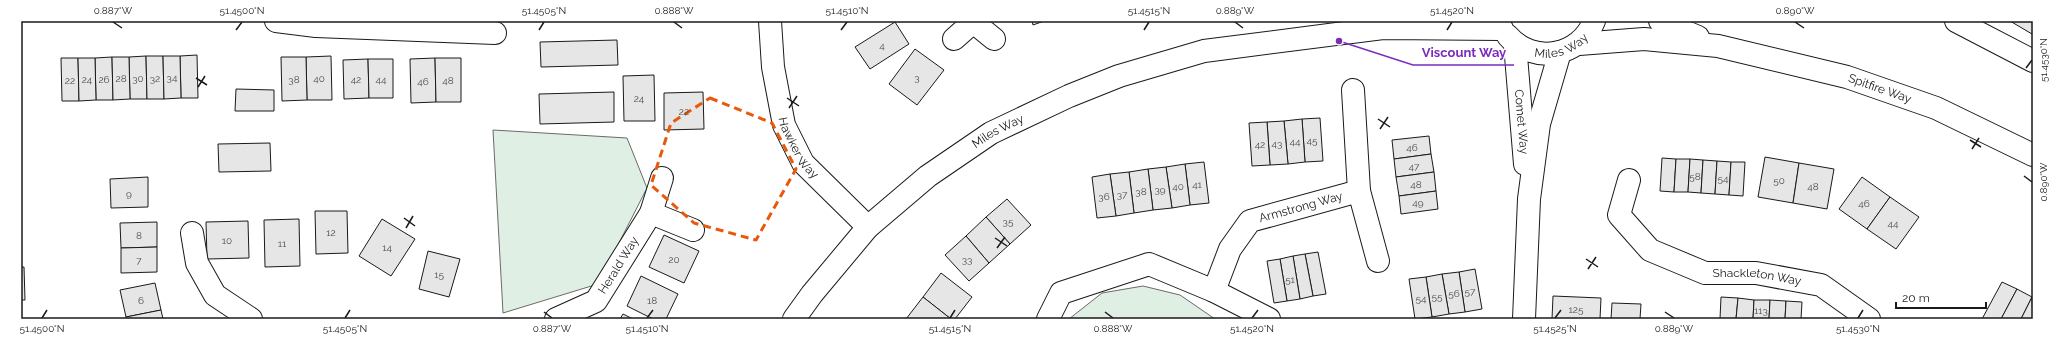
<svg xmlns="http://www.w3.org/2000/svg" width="2054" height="340" viewBox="0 0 2054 340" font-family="Raleway,sans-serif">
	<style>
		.green { fill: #e0efe3; stroke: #6a6a6a }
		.building { fill: #e6e6e6; stroke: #1a1a1a }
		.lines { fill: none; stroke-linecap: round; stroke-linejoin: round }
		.minor-casing { stroke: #1a1a1a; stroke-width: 24 }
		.minor { stroke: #fff; stroke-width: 22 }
		.marked { fill: none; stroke: #e8590c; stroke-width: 3; stroke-dasharray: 8 5; stroke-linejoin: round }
		.ticks { fill: none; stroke: #1a1a1a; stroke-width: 1.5 }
		.labels { text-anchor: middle; stroke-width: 3; stroke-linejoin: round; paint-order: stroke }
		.number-label { font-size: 10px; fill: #4d4d4d }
		.street-label { font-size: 12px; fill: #1a1a1a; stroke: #fff }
		.leader { fill: none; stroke: #7b2cbf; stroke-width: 1.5 }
		.callout-dot { fill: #7b2cbf; stroke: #fff; stroke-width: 1.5 }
		.callout-label { font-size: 13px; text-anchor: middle; font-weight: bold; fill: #7b2cbf; stroke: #fff; stroke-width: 3; stroke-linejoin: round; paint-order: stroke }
		.neatline { fill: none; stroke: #1a1a1a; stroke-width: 1.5 }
		.ticks-label { font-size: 10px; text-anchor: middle; fill: #1a1a1a }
	</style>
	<rect width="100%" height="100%" fill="#fff"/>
	<g class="green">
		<polygon points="493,130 627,138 647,188 598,284 503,313"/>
		<polygon points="1143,286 1180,295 1215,319 1069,319 1102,293"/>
	</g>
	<g class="building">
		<polygon points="1032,21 1044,21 1033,25"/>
		<polygon points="2010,21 2033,21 2033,32 2032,34"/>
		<polygon points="895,22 909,44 870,69 855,47"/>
		<polygon points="617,40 618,65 541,67 540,42"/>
		<polygon points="915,49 944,70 917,105 889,84"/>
		<polygon points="197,55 198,98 181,98 180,56"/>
		<polygon points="146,56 147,99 130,99 129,57"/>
		<polygon points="146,56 163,56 164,99 147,99"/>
		<polygon points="163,56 180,56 181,98 164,99"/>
		<polygon points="331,56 332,100 307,100 306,57"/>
		<polygon points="112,57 113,100 96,100 95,58"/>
		<polygon points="112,57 129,57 130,99 113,100"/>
		<polygon points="281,57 306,57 307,100 282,101"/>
		<polygon points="61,58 78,58 79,101 62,101"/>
		<polygon points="78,58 95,58 96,100 79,101"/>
		<polygon points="435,58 436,102 411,103 410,59"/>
		<polygon points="435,58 461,58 461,102 436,102"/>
		<polygon points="368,59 369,98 344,99 343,60"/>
		<polygon points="368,59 393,59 393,98 369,98"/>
		<polygon points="654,75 655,121 624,121 623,76"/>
		<polygon points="236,89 274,90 274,111 235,111"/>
		<polygon points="614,92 614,122 540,124 539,94"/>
		<polygon points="703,92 704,129 664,130 664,93"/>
		<polygon points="1320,118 1323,161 1305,162 1302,119"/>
		<polygon points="1302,119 1305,162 1288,164 1284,121"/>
		<polygon points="1284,121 1288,164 1270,165 1267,122"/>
		<polygon points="1267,122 1270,165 1252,166 1249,123"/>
		<polygon points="1429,136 1431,154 1394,159 1392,140"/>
		<polygon points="270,143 271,171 219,172 218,144"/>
		<polygon points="1431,154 1434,172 1396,177 1394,159"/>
		<polygon points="1765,157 1799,163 1793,203 1758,197"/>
		<polygon points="1662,158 1676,159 1674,192 1660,191"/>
		<polygon points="1676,159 1690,159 1688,192 1674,192"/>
		<polygon points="1690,159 1703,160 1701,193 1688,192"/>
		<polygon points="1703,160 1717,161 1715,194 1701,193"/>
		<polygon points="1717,161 1731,162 1729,195 1715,194"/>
		<polygon points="1204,162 1209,203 1190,205 1185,164"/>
		<polygon points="1731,162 1745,162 1743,196 1729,195"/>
		<polygon points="1799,163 1834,169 1827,209 1793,203"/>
		<polygon points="1185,164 1190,205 1172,208 1166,167"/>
		<polygon points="1166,167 1172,208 1153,210 1148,169"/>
		<polygon points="1148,169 1153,210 1134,213 1129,172"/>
		<polygon points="1129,172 1134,213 1116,216 1110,174"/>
		<polygon points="1434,172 1436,191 1399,196 1396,177"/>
		<polygon points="1110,174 1116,216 1097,218 1092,177"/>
		<polygon points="148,177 148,207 111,208 110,179"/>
		<polygon points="1862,177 1890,197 1867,229 1839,209"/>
		<polygon points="1436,191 1438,209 1401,214 1399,196"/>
		<polygon points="1890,197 1919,217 1896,249 1867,229"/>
		<polygon points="1007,199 1031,225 1010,244 986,217"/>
		<polygon points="315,211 347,211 348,253 316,254"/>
		<polygon points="986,217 1010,244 989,263 966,236"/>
		<polygon points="299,219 300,266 265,267 264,220"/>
		<polygon points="382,219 415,239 391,276 359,256"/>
		<polygon points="248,221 249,258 207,259 206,222"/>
		<polygon points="157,222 157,247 121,248 120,223"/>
		<polygon points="664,235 699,251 684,283 649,267"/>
		<polygon points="966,236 989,263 969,281 945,255"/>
		<polygon points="157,247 157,272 121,273 121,248"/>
		<polygon points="428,251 460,259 449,297 419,289"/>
		<polygon points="1318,252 1326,294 1313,296 1305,254"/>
		<polygon points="1305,254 1313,296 1300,299 1293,256"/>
		<polygon points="1293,256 1300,299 1287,301 1280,259"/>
		<polygon points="1280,259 1287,301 1274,303 1267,261"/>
		<polygon points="21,267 24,267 25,300 21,300"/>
		<polygon points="1475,269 1482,309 1465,312 1459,272"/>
		<polygon points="1459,272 1465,312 1449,314 1442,274"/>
		<polygon points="941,273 972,297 955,319 951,319 923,297"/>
		<polygon points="1442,274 1449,314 1432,317 1426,277"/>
		<polygon points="641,276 678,294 666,319 653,319 627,306"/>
		<polygon points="1426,277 1432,317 1415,319 1409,279"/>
		<polygon points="2002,282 2017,289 2001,319 1982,319"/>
		<polygon points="155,283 161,310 126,317 120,290"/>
		<polygon points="2017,289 2032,297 2021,319 2001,319"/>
		<polygon points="1553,296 1601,298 1600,319 1552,319"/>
		<polygon points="923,297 951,319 906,319"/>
		<polygon points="1721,297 1738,298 1736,319 1720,319"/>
		<polygon points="2032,297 2033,319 2021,319"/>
		<polygon points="1738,298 1754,300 1753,319 1736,319"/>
		<polygon points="1754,300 1770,300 1769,319 1753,319"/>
		<polygon points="1770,300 1786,301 1785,319 1769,319"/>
		<polygon points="1786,301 1802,302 1801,319 1785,319"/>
		<polygon points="1612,303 1641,304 1640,319 1611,319"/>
		<polygon points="161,310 163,319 126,319 126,317"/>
		<polygon points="623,314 633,319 620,319"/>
	</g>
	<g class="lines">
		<g class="minor-casing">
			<g id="minor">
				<polyline points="276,21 316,26 495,33"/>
				<path id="s1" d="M770,21L773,67L784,125L803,163L868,227"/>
				<polyline points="972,21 994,39"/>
				<polyline points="1660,21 1698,37"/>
				<polyline points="1956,21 2033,61"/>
				<path id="s2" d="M1508,36C1533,65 1580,57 1594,21"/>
				<polyline points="954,39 972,23"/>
				<path id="s3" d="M1515,44L1525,164"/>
				<path id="s4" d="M1579,44L1644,39L1718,46L1847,77L1936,108L2033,155"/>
				<polyline points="1353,90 1359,191"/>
				<path id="s5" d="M1629,180L1619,215L1650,250L1705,273H1756L1821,285L1869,319"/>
				<polyline points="651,213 662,178"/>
				<polyline points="192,233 197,263 215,295 251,319"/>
				<path id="s6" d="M1214,291L1230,249L1250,221L1359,191L1378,261"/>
				<path id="s7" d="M556,319L596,301L651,213L693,230"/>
				<path id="s8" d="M794,319L812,294L868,227L928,176L991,133L1069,96L1119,76L1204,51L1383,28L1502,29"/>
				<polyline points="1048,319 1061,293 1149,264 1214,291 1269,319"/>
				<polyline points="1524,319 1529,199 1539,124 1560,52"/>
			</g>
		</g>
		<use href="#minor" class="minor"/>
	</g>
	<path class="marked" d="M710,98L772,123L796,169L756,240L694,223L651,185L671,123Z"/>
	<path class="ticks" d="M113,22L122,28M674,22L682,28M1235,22L1243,28M1795,22L1804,28M236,30L242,22M539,30L544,22M841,30L847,22M1144,30L1149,22M1447,30L1452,22M2026,68L2032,60M196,78L207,85M198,87L205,76M787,98L799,106M789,108L797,96M1378,119L1390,127M1380,129L1388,117M1970,140L1981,147M1972,149L1979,138M2024,176L2032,182M404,218L415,226M406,228L413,216M995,238L1007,246M997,248L1005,237M1586,259L1598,267M1588,269L1596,257M544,312L552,318M1105,312L1113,318M1665,312L1674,318M42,318L47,310M345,318L350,310M647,318L653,310M950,318L955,310M1252,318L1258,310M1555,318L1561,310M1858,318L1863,310"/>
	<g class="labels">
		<g class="number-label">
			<text x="882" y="49">4</text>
			<text x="172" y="81">34</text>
			<text x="917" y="81">3</text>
			<text x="121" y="82">28</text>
			<text x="138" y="82">30</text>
			<text x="155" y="82">32</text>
			<text x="319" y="82">40</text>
			<text x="87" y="83">24</text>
			<text x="104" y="83">26</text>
			<text x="294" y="83">38</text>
			<text x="356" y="83">42</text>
			<text x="381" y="83">44</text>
			<text x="70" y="84">22</text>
			<text x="448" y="84">48</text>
			<text x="423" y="85">46</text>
			<text x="639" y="102">24</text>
			<text x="684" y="115">22</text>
			<text x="1312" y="144">45</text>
			<text x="1295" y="145">44</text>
			<text x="1277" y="147">43</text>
			<text x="1260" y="148">42</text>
			<text x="1412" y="151">46</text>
			<text x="1414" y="170">47</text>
			<text x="1695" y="180">58</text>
			<text x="1723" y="182">54</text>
			<text x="1779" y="184">50</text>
			<text x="1197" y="188">41</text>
			<text x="1416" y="188">48</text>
			<text x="1178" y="190">40</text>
			<text x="1813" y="190">48</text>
			<text x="1160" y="193">39</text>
			<text x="1141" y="195">38</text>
			<text x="129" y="197">9</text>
			<text x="1122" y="198">37</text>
			<text x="1104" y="200">36</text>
			<text x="1418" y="206">49</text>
			<text x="1864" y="207">46</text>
			<text x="1008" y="225">35</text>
			<text x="1893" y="227">44</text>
			<text x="331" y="236">12</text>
			<text x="139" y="239">8</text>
			<text x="227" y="244">10</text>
			<text x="282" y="247">11</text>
			<text x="387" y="251">14</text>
			<text x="674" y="263">20</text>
			<text x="967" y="263">33</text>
			<text x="139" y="264">7</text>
			<text x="439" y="278">15</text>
			<text x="1290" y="283">51</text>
			<text x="1470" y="295">57</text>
			<text x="1454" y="297">56</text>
			<text x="1437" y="300">55</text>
			<text x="1421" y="302">54</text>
			<text x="141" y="304">6</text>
			<text x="652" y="304">18</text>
			<text x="1576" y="313">125</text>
			<text x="1761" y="314">113</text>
		</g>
		<g class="street-label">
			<text dy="4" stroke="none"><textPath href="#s2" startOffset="60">Miles Way</textPath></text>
			<text dy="4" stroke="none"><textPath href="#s4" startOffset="307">Spitfire Way</textPath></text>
			<text dy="4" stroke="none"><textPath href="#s3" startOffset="78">Comet Way</textPath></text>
			<text dy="4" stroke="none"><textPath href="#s8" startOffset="280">Miles Way</textPath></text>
			<text dy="4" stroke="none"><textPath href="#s1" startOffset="132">Hawker Way</textPath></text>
			<text dy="4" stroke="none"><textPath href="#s6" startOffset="132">Armstrong Way</textPath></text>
			<text dy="4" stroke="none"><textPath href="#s7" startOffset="86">Herald Way</textPath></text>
			<text dy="4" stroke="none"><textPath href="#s5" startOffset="195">Shackleton Way</textPath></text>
		</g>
	</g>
	<path class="leader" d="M1339 41L1413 65H1514"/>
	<circle class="callout-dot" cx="1339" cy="41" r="4"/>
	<g class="callout-label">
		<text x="1464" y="57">Viscount Way</text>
	</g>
	<rect width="2054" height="340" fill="none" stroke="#ffffff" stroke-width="44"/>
	<path d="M1896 302v6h90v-6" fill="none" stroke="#1a1a1a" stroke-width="2"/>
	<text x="1902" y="302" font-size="12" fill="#1a1a1a" stroke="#ffffff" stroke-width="3" paint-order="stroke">20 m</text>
	<rect x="22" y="22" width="2010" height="296" class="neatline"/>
	<g class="ticks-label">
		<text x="113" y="14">0.887°W</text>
		<text x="242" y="14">51.4500°N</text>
		<text x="544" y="14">51.4505°N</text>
		<text x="674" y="14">0.888°W</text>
		<text x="847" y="14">51.4510°N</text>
		<text x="1149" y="14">51.4515°N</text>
		<text x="1235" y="14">0.889°W</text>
		<text x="1452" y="14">51.4520°N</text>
		<text x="1795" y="14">0.890°W</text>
		<text transform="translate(2043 60) rotate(-90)" y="4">51.4530°N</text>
		<text transform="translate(2043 182) rotate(-90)" y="4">0.890°W</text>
		<text x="42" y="332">51.4500°N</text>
		<text x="345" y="332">51.4505°N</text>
		<text x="552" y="332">0.887°W</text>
		<text x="647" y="332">51.4510°N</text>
		<text x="950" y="332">51.4515°N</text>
		<text x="1113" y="332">0.888°W</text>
		<text x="1252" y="332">51.4520°N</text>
		<text x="1555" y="332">51.4525°N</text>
		<text x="1674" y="332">0.889°W</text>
		<text x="1858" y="332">51.4530°N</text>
	</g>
</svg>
